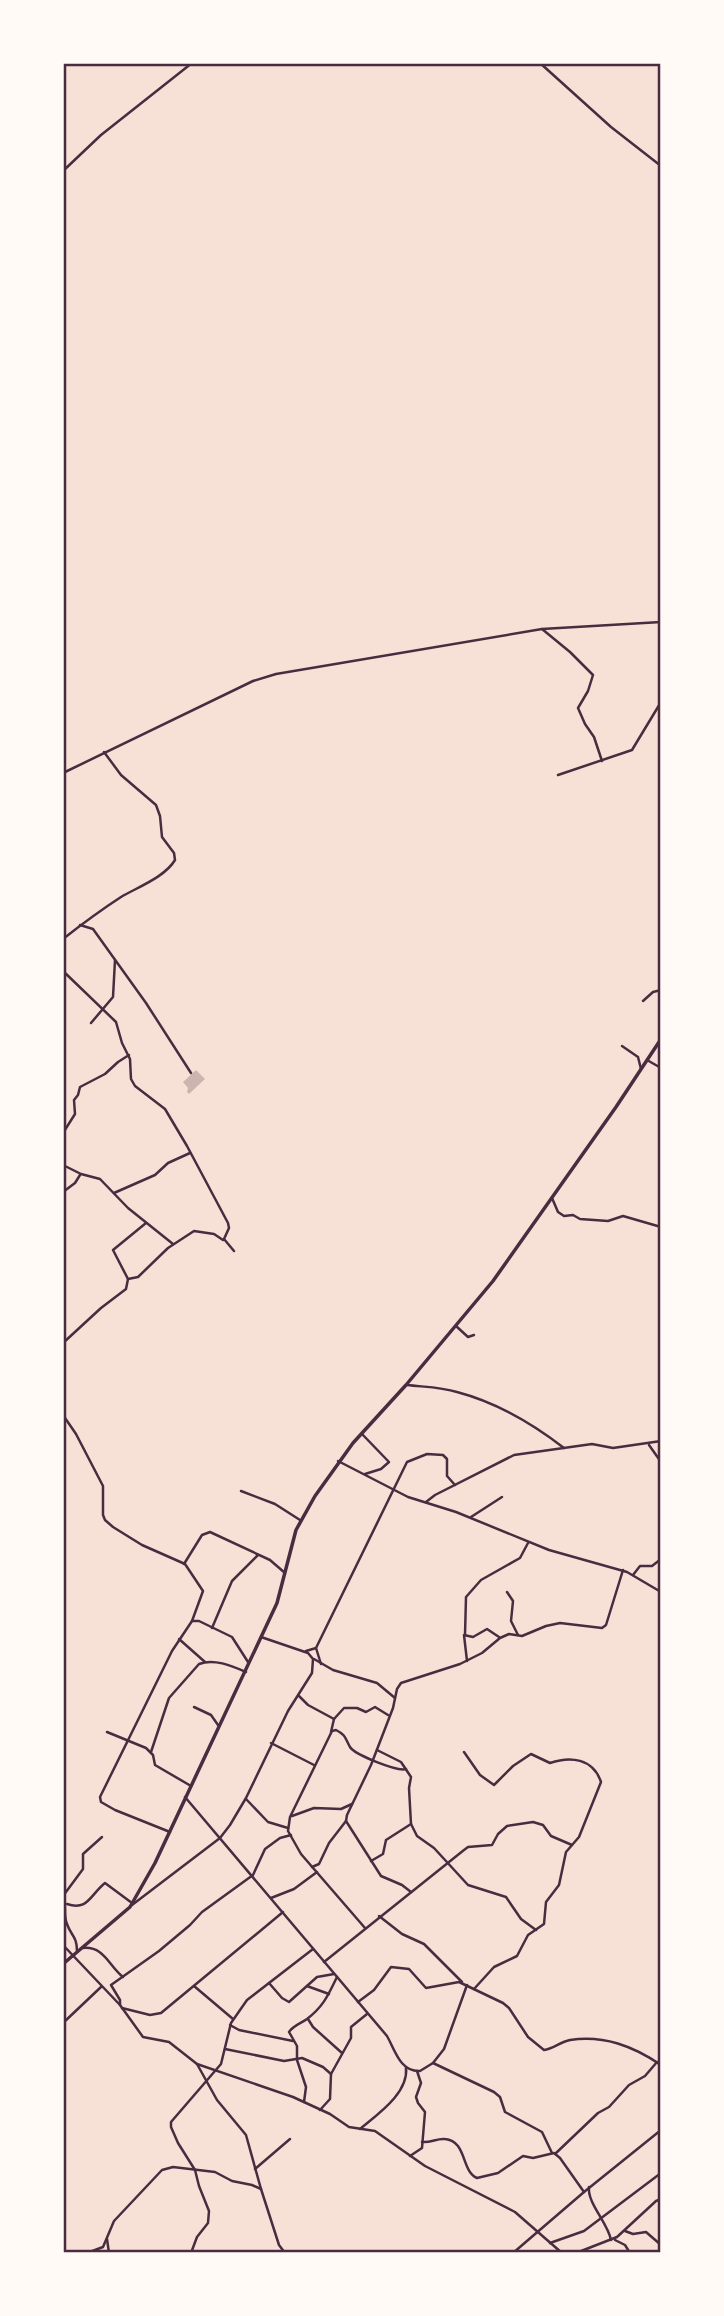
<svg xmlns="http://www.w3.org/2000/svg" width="724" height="2316" viewBox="0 0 724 2316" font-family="Arial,sans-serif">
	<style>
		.building { fill: #ccb4b1 }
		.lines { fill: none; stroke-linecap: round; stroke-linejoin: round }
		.minor { stroke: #4a2c40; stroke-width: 2.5 }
		.tertiary { stroke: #4a2c40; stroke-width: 3.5 }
		.neatline { fill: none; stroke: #4a2c40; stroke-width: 2.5 }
	</style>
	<rect width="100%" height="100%" fill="#f7e1d7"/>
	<polygon class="building" points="196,1070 205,1079 189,1094 187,1092 188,1088 183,1082"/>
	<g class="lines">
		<g class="minor">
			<polyline points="540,63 611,127 661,166"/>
			<polyline points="63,171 101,135 192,63"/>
			<polyline points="542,629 570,652 593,675 588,691 578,708 585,724 594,737 602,761"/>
			<polyline points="63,773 253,681 276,674 542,629 661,622"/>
			<polyline points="558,775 632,750 661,702"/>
			<polyline points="80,925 93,929 146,1003 191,1073"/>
			<path d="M63,939C82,924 101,910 121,897C138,887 165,877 175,860L174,853L162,837L160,816L156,805L121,775L104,752"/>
			<polyline points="63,971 116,1022 122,1043 130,1059 131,1079 135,1086 165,1109 187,1146 228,1223 229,1228 224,1239 234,1251"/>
			<polyline points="643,1001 653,992 661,990"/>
			<polyline points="91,1023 113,997 115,960"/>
			<polyline points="622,1046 638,1057 641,1069"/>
			<polyline points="647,1060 661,1068"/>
			<polyline points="63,1133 75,1114 74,1100 78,1095 80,1087 105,1074 118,1062 129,1055"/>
			<polyline points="63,1165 81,1174 100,1179 128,1208 173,1244"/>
			<polyline points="63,1192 75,1183 80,1175"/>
			<polyline points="114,1193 155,1175 168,1163 190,1153"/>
			<polyline points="552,1198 558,1212 564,1216 573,1215 580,1219 608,1221 623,1216 661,1227"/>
			<polyline points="128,1279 138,1277 168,1248 194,1231 214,1234 223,1240"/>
			<polyline points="456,1326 468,1337 474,1335"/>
			<polyline points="63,1343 101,1308 126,1289 128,1279 113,1250 146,1223"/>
			<path d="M407,1385C424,1387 441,1387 457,1392C495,1402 533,1424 564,1448"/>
			<polyline points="63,1415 76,1434 103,1486 103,1515 105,1520 113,1527 142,1545 185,1564 203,1591 192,1621"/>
			<polyline points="362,1434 389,1462 381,1469 365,1474"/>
			<polyline points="649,1445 661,1462"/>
			<polyline points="338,1461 408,1497 456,1512 549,1550 627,1572 661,1592"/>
			<polyline points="241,1491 275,1504 300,1520"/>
			<polyline points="426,1502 435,1495 514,1455 592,1444 613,1448 661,1441"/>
			<polyline points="471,1517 502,1497"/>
			<polyline points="184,1564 202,1535 210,1532 270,1560 285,1573"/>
			<polyline points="633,1575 640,1566 652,1566 661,1559"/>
			<polyline points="507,1592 513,1601 511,1621 518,1635"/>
			<polyline points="212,1628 232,1581 258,1555"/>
			<polyline points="465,1635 466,1597 481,1580 520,1558 528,1543"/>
			<polyline points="179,1639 205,1662"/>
			<polyline points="316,1648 321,1664"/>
			<polyline points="306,1651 316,1648 407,1462 427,1454 443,1455 447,1459 447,1476 455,1485"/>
			<polyline points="314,1659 333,1670 377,1683 395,1698"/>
			<polyline points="467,1661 464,1635 473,1637 487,1629 499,1637"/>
			<polyline points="299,1696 308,1705 334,1719"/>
			<polyline points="194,1707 211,1715 218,1725"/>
			<polyline points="107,1732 146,1748 153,1755 155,1765 191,1786"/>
			<polyline points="331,1732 334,1719 344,1708 357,1708 366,1712 375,1707 388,1715"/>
			<polyline points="271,1743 314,1765"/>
			<polyline points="377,1750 401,1762 411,1777 409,1788 411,1824 417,1836 434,1848 468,1885 506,1897 521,1919 536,1930"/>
			<path d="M151,1752L169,1698L199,1664C214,1658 232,1666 246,1672"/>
			<path d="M464,1752L480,1775L494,1785L513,1766L531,1754L550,1763C570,1756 593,1758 601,1782L579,1837L566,1852L559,1885L546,1902L544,1924L528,1935L517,1956L494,1967L474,1989"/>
			<path d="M185,1797L387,2036C395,2050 400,2072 420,2071L433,2063L444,2049L467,1985"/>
			<polyline points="246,1799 268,1822 288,1828"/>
			<polyline points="292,1816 314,1808 341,1809 352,1804"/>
			<polyline points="170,1832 115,1810 101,1802 100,1797 172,1651 192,1621 199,1621 232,1637 248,1662"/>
			<polyline points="371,1861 383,1854 386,1840 411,1824"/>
			<polyline points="312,1867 319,1864 329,1843 346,1821"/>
			<polyline points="411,1892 402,1885 381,1876 346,1821 347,1815 371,1765 393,1708 397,1689 401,1683 460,1664 482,1653 500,1638 509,1634 522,1636 546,1626 560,1623 602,1628 606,1625 623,1570"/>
			<path d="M63,1895C67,1906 63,1915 67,1924C71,1936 77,1936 77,1951"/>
			<polyline points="63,1896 83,1869 83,1854 102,1837"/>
			<polyline points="271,1898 294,1889 317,1872"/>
			<path d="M67,1904C88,1911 90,1895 105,1883L132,1903"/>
			<polyline points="132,1905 220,1838 230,1825 246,1798 288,1711 312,1673 313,1659 308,1653 261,1637"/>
			<polyline points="379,1916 402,1934 424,1944 462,1982"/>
			<path d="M365,1928L301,1854L288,1831L290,1817L332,1731L336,1730C346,1735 345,1738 350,1747C355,1755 398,1772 406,1769"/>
			<polyline points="63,1945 120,2005 143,2037 169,2042 197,2064 293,2097 330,2114 349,2127 375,2131 425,2166 515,2212 562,2253"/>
			<path d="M83,1948C104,1946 109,1966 123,1977"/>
			<polyline points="324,1962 464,1850 468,1847 492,1845 498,1834 507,1826 533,1822 543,1825 551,1836 572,1845"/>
			<polyline points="269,1983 282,1998 289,2002 317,1977 334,1974"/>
			<polyline points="194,1986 233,2019"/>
			<polyline points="307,1986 329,1994"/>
			<path d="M358,2002L374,1990L391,1967L409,1969L426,1988L459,1982L503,2003L509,2008L528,2037L544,2050C553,2049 560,2042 570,2040C604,2035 633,2046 661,2065"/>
			<polyline points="120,2005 120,2000 111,1985 159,1951 190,1925 202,1912 253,1875 265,1849 280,1838 291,1835"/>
			<polyline points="122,2008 150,2015 161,2013 283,1912"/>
			<polyline points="308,2019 313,2027 342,2053"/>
			<polyline points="63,2023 101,1987"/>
			<polyline points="230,2025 239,2030 293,2041"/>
			<polyline points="225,2049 284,2061 302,2058 323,2067 331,2074"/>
			<polyline points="433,2063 494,2092 500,2097 505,2112 542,2132 552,2153"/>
			<polyline points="197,2064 217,2100 246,2135 261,2189"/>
			<path d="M304,2102L306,2087L297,2060V2046L289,2032C294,2025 300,2024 307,2019C324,2006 328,1995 337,1977"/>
			<polyline points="320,2110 330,2099 331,2074 351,2038 351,2027 367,2014"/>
			<path d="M360,2129C378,2114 409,2093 406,2067"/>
			<path d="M422,2142C431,2143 437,2138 445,2139C467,2141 461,2171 477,2178L498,2173L523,2156L533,2158L554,2153L560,2158L584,2192"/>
			<polyline points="555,2154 598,2113 609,2107 629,2085 645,2076 657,2062"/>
			<polyline points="410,2156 422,2148 425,2112 418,2103 416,2097 421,2083 417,2071"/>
			<polyline points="255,2169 290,2139"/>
			<path d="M589,2187C587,2203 608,2223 611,2240"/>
			<polyline points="625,2231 633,2234 646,2232 661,2245"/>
			<polyline points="107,2239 109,2253"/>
			<polyline points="615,2240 625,2245 630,2253"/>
			<polyline points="550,2243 584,2231 661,2173"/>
			<polyline points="561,2252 572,2253"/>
			<polyline points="87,2253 103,2247 114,2221 162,2170 173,2167 215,2172 232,2181 252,2185 261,2189 279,2245 285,2253"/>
			<polyline points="191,2253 197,2237 208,2223 209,2211 199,2186 195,2170 178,2143 171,2127 171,2122 221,2064 231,2023 247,2000 313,1949"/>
			<polyline points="513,2253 584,2192 661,2130"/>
			<polyline points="576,2253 617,2237 656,2201 661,2199"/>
		</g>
		<polyline class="tertiary" points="63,1964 130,1907 155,1863 277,1603 296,1530 315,1496 353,1443 406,1385 493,1281 616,1107 661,1039"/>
	</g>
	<rect width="724" height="2316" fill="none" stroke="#fffaf5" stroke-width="130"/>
	<rect x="65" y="65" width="594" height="2186" class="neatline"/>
</svg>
